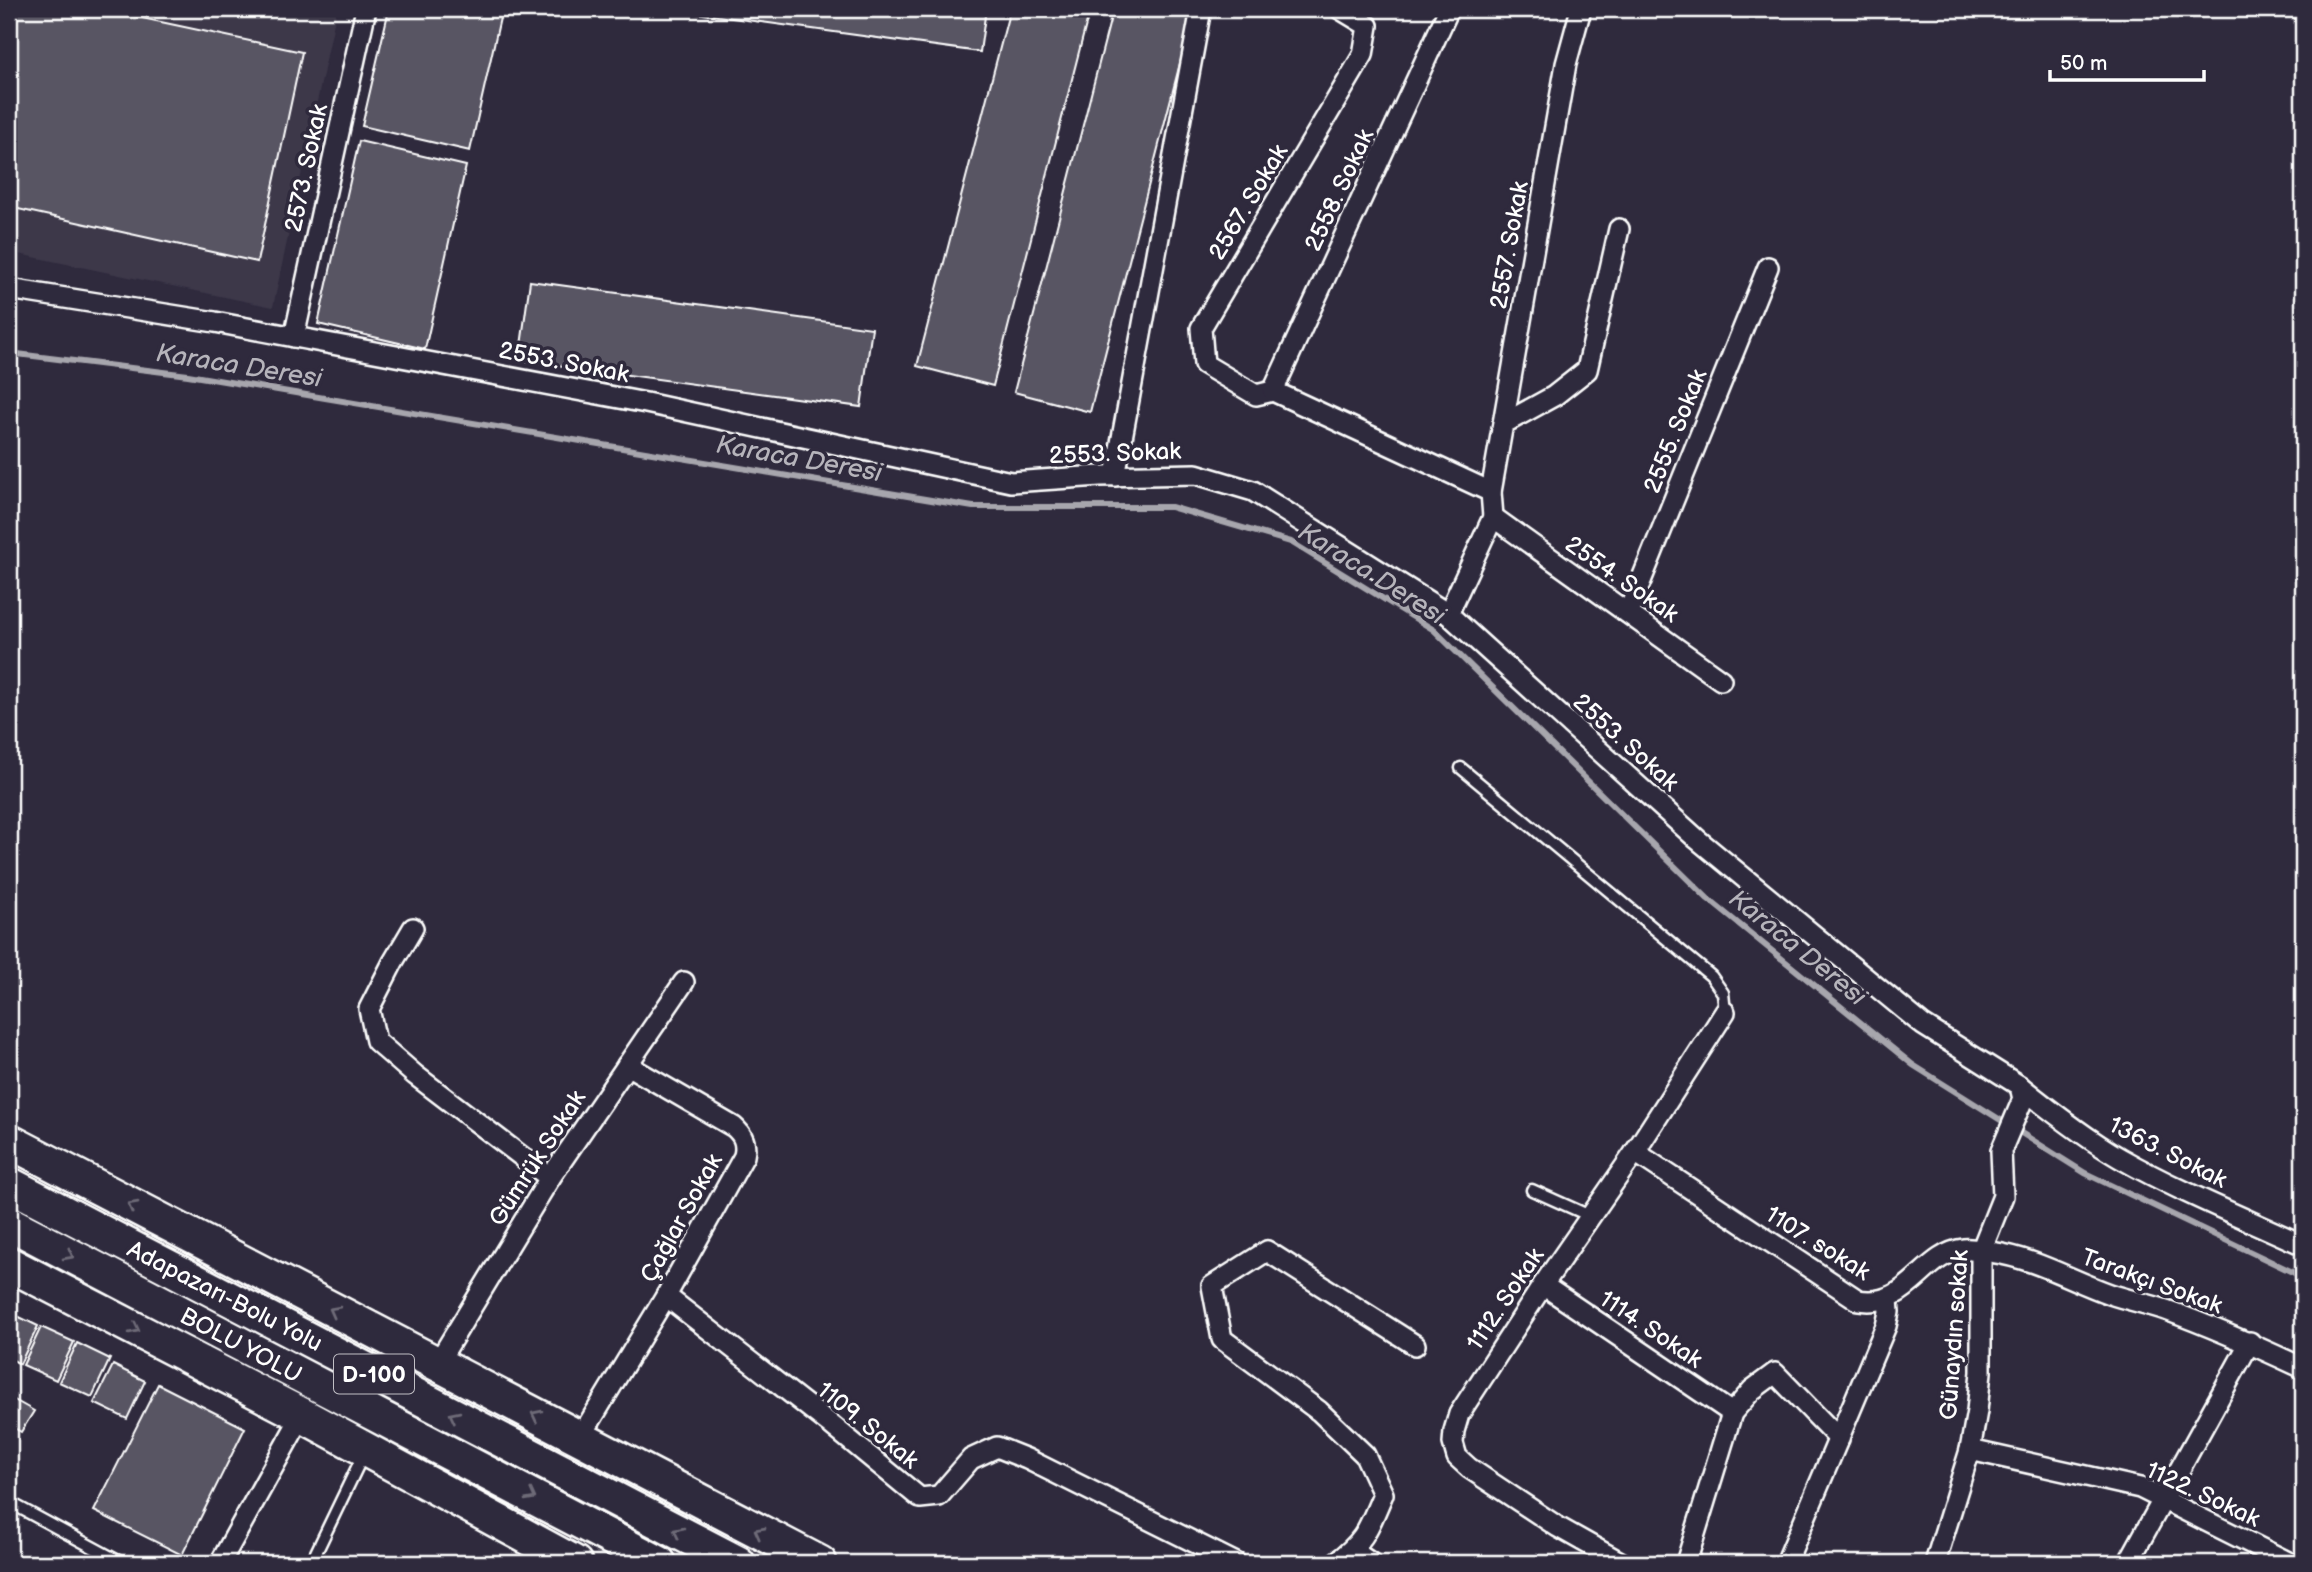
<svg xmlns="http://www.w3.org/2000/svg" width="2312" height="1572" viewBox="0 0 2312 1572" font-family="'Balsamiq Sans',sans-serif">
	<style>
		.built { fill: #3c3749 }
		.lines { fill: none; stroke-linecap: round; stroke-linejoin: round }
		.stream { stroke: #a7a6ad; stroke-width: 6 }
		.building { fill: #595564; stroke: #fff; stroke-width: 2 }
		.service-casing { stroke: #fff; stroke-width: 15 }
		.minor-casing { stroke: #fff; stroke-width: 24 }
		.trunk-casing { stroke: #fff; stroke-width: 38 }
		.service { stroke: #2f2a3d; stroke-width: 10 }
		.minor { stroke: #2f2a3d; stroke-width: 19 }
		.trunk { stroke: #2f2a3d; stroke-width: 33 }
		.oneway { stroke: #6d6a77 }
		.labels { text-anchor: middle; stroke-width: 7; stroke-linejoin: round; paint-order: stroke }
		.shield { fill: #2f2a3d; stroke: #c1bfc5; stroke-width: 2 }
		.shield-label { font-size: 23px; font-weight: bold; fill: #fff }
		.street-label { font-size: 24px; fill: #fff; stroke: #2f2a3d }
		.water-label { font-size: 26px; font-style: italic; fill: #b6b4bb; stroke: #2f2a3d }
	</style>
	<rect width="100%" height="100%" fill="#2f2a3d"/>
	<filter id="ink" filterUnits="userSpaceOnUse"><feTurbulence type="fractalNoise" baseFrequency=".0143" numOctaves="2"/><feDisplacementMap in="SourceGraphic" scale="14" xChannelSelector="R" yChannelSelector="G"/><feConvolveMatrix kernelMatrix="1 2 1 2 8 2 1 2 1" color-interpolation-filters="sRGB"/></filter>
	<g filter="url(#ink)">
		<polygon class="built" points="9,9 337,9 273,307 9,252"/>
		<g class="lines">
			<polyline class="stream" points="9,353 188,375 973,507 1171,507 1291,542 1434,630 1708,899 1913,1065 2085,1173 2303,1277"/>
		</g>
		<g class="building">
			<polygon points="9,9 100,9 302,52 257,262 9,207"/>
			<polygon points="389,9 502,9 470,151 362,126"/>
			<polygon points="666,9 986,9 980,52"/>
			<polygon points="1010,9 1090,9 993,386 917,366"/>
			<polygon points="1113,9 1194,9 1090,412 1014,392"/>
			<polygon points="359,141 466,166 425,349 318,324"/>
			<polygon points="530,281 872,328 861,407 519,360"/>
			<polygon points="9,1312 38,1326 20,1364 9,1358"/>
			<polygon points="41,1327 74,1342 56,1380 23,1365"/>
			<polygon points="77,1343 110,1359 92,1397 59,1382"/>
			<polygon points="113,1365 145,1381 127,1419 94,1403"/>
			<polygon points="158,1384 245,1428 182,1555 94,1511"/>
			<polygon points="9,1397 34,1411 21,1432 9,1425"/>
		</g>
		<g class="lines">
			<g class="service-casing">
				<g id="service">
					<polyline points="1461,768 1711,976 1723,993 1725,1012"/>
					<polyline points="1532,1190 1590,1216"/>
					<polyline points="9,1502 122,1563"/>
					<polyline points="311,1563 364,1453"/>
				</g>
			</g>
			<g class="minor-casing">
				<g id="minor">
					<polyline points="9,289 215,322 646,403 1011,482 1100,476 1196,474 1253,491 1448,614 1697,839 1923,1025 2020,1086 2023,1099 2001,1151 2003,1196 1981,1251 1981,1372 1977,1411 1970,1450 1935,1563"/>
					<polyline points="294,337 366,9"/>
					<polyline points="1273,391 1256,395 1204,364 1201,328 1363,55 1368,26 1340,9"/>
					<polyline points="1273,391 1449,9"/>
					<polyline points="1273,391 1491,492 1493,517 1448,614"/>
					<polyline points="1503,424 1554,396 1587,370 1619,229"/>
					<polyline points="1115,476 1201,9"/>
					<polyline points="1491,492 1566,64 1581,9"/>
					<polyline points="1493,517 1721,680"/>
					<polyline points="1628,613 1768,267"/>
					<polyline points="413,928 393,962 369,1009 376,1041 415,1075 550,1178"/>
					<path d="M2020,1086C2052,1112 2084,1137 2120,1158C2178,1191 2242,1217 2303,1245"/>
					<path d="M1635,1152L1858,1300C1909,1309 1922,1254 1964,1249C1973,1248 1982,1251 1990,1252C2035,1258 2068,1279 2110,1294C2128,1300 2148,1304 2166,1310C2213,1327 2258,1347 2303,1368"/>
					<polyline points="1543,1285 1732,1413"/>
					<polyline points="666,1296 829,1423 920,1498 939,1496 971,1459 997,1447 1027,1459 1236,1563"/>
					<polyline points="437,1364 550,1178 684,982"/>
					<path d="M580,1438L666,1296L744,1156C747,1143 743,1135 734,1127L627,1065"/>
					<polyline points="1970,1450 2140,1488 2290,1563"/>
					<polyline points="1352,1550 1371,1563"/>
					<polyline points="220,1563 302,1415"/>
					<path d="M1335,1563C1366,1540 1368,1529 1383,1494L1365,1455L1319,1411L1222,1339L1212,1286L1267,1251L1415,1345"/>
					<polyline points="1622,1563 1558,1527 1469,1468 1457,1457 1453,1443 1454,1431 1459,1414 1543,1285 1635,1152 1725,1012"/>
					<polyline points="1686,1563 1732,1413 1752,1390 1775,1373 1839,1439"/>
					<polyline points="1786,1563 1886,1326 1889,1312 1888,1299"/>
					<polyline points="2128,1563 2250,1342"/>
				</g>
			</g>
			<g class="trunk-casing">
				<g id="trunk">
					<polyline points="9,1141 820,1563"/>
					<polyline points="9,1184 738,1563"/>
					<polyline points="9,1223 659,1563"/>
					<polyline points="9,1264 302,1415 575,1563"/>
				</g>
			</g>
			<use href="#service" class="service"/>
			<use href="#minor" class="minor"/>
			<use href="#trunk" class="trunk"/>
		</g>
		<defs><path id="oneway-chevron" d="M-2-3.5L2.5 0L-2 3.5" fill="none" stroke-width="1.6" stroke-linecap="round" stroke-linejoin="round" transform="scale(1.75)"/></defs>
		<g class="oneway">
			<use href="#oneway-chevron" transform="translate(132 1206) rotate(-152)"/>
			<use href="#oneway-chevron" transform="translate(69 1255) rotate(28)"/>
			<use href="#oneway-chevron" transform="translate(334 1311) rotate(-152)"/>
			<use href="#oneway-chevron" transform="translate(135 1329) rotate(27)"/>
			<use href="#oneway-chevron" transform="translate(536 1415) rotate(-153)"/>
			<use href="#oneway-chevron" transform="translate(454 1416) rotate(-153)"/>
			<use href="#oneway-chevron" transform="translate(531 1496) rotate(28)"/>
			<use href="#oneway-chevron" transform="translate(678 1532) rotate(-153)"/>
			<use href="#oneway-chevron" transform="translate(759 1532) rotate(-152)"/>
		</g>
	</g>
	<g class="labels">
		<rect class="shield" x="334" y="1354.5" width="80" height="39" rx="5"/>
		<g class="shield-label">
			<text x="374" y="1382">D-100</text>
		</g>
		<g class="street-label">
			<text transform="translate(306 168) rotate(-78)" y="8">2573. Sokak</text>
			<text transform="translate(1339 190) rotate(-65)" y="8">2558. Sokak</text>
			<text transform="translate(1248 202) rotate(-59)" y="8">2567. Sokak</text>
			<text transform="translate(1509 245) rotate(-80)" y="8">2557. Sokak</text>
			<text transform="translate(564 362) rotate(11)" y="8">2553. Sokak</text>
			<text transform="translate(1675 431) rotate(-68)" y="8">2555. Sokak</text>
			<text transform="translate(1115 453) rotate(-2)" y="8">2553. Sokak</text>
			<text transform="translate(1622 579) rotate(35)" y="8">2554. Sokak</text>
			<text transform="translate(1626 742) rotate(42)" y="8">2553. Sokak</text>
			<text transform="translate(2168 1152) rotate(27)" y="8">1363. Sokak</text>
			<text transform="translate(537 1158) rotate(-57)" y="8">Gümrük Sokak</text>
			<text transform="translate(681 1218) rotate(-61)" y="8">Çağlar Sokak</text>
			<text transform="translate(1818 1243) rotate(32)" y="8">1107. sokak</text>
			<text transform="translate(2152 1281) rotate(20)" y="8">Tarakçı Sokak</text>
			<text transform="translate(225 1296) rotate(27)" y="8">Adapazarı-Bolu Yolu</text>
			<text transform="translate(1505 1299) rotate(-56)" y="8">1112. Sokak</text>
			<text transform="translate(1651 1329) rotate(34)" y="8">1114. Sokak</text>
			<text transform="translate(1954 1335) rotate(-86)" y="8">Günaydın sokak</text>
			<text transform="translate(241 1345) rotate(28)" y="8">BOLU YOLU</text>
			<text transform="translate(868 1425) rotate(39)" y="8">1109. Sokak</text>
			<text transform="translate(2203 1494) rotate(25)" y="8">1122. Sokak</text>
		</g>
		<g class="water-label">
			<text transform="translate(239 365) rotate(9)" y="9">Karaca Deresi</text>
			<text transform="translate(799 458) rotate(10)" y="9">Karaca Deresi</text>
			<text transform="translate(1372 573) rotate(32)" y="9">Karaca Deresi</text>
			<text transform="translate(1798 947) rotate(39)" y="9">Karaca Deresi</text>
		</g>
	</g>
	<rect width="2312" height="1572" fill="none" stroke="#2f2a3d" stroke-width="35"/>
	<rect x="18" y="18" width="2277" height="1537" fill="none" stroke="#fff" stroke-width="2.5" filter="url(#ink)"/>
	<path d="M2050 70v10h154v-10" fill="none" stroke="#ffffff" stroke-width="3.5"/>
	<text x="2060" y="70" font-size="21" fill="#ffffff" stroke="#2f2a3d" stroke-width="5" paint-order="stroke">50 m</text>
</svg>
